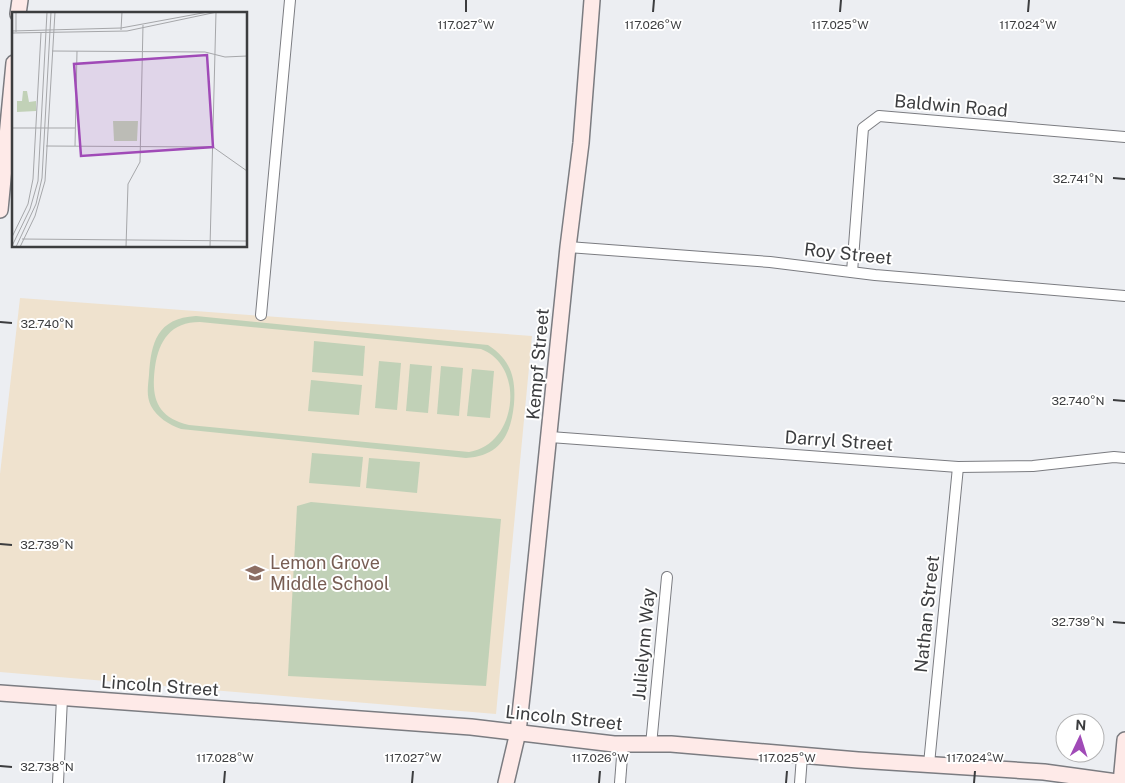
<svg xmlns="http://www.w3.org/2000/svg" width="1125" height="783" viewBox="0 0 1125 783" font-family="'Public Sans',sans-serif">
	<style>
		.education { fill: #efe2ce }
		.green { fill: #c1d1b7; fill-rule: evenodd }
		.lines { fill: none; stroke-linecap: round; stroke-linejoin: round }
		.street-casing { stroke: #7b7c81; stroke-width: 12 }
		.secondary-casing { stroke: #7b7c81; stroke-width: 18 }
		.street { stroke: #fff; stroke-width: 10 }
		.secondary { stroke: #feeae8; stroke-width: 15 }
		.ticks { fill: none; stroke: #3c3d3f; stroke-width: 2 }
		.labels { text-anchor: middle; stroke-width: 4; stroke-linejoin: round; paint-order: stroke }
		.street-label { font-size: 18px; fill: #3c3d3f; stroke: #fff }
		.education-label { font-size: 18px; fill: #785e54; stroke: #fff; text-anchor: start }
		.inset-road { fill: none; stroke: #a6a7aa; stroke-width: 1 }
		.view { fill: #a04ab7; fill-opacity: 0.15; stroke: #a04ab7; stroke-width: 2.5 }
		.inset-edge { fill: none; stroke: #3c3d3f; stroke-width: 2.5 }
		.ticks-label { font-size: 12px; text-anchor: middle; fill: #3c3d3f; stroke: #fff; stroke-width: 4; stroke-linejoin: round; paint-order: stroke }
	</style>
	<rect width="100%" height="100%" fill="#eceef2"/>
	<polygon class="education" points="20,298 532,336 496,714 0,672 0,474"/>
	<g class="green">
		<path d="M196,316L488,345C511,360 516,378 514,404C511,435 500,456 466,458L181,429C169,425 157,417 151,406C146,396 148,386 149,375C151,343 157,318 196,316ZM200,322L481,349C526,366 517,445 469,452L189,425C156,417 151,397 155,367C159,340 171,322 200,322Z"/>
		<polygon points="314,341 365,346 363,376 312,372"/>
		<polygon points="379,361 401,363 397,410 375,408"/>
		<polygon points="410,364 432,366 428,413 406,411"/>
		<polygon points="441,366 463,368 459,416 437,414"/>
		<polygon points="472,369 494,371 490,418 467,416"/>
		<polygon points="311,380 362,385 359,415 308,411"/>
		<polygon points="312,453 363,457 360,487 309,483"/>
		<polygon points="369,458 420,462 417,493 366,488"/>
		<polygon points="311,502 501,519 486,686 288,676 297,506"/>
	</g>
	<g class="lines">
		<g class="street-casing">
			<g id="street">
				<polyline points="568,247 770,262 875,275 1125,296"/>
				<polyline points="852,272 863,128 879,116 1125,137"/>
				<polyline points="261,315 290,0"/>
				<polyline points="550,437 958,467 1033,466 1114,457 1125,458"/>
				<polyline points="651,745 667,577"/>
				<polyline points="929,764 958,467"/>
				<polyline points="58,783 62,698"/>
				<polyline points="620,783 623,744"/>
				<polyline points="800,783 802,756"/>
			</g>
		</g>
		<g class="secondary-casing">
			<g id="secondary">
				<polyline points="18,14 20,0"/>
				<polyline points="0,210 14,63"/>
				<polyline points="0,693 471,727 614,744 671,744 858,760 1044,772 1124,783"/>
				<polyline points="506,783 518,732 524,678 568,247 581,143 592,0"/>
				<polyline points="1121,783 1125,740"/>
			</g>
		</g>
		<use href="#street" class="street"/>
		<use href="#secondary" class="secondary"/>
	</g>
	<path class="ticks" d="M466,12V0M653,12L654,0M840,12L841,0M1028,12L1029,0M1113,178L1125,179M0,322L12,323M1113,400L1125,401M0,544L12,545M1113,622L1125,623M0,766L12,767M224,783L225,771M412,783L413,771M599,783L600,771M786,783L787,771M974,783L975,771"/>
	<defs>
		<g id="school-bare" transform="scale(1.5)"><path d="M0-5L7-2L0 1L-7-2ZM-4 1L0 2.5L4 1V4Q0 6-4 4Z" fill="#8d6e63" stroke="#fff" stroke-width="2.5" paint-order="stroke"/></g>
	</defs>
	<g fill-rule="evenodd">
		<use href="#school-bare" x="255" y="573"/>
	</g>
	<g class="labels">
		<g class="street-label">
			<text transform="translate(951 106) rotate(5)" y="6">Baldwin Road</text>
			<text transform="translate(848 254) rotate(6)" y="6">Roy Street</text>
			<text transform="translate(538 364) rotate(-85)" y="6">Kempf Street</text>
			<text transform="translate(839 441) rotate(4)" y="6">Darryl Street</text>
			<text transform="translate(927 614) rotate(-84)" y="6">Nathan Street</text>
			<text transform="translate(644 644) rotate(-85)" y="6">Julielynn Way</text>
			<text transform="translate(160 686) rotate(4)" y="6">Lincoln Street</text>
			<text transform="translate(564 718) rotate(6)" y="6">Lincoln Street</text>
		</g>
		<g class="education-label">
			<text x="270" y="569">Lemon Grove<tspan x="270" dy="21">Middle School</tspan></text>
		</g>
	</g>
	<g transform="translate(12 12)">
		<rect width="235" height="235" fill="#eceef2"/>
		<path d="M11,79H15L17,90L24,89V99L5,100V89H10ZM101,109H126L125,129H102Z" fill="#c1d1b7"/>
		<path class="inset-road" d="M109,18L110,0M0,19L109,16L196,0M4,20V0M0,21L115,19L205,0M40,39L193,40L213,45L235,44M0,116H63M34,134L201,135L235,159M63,134L65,39M0,225L16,192L21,167L29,21M10,227L235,229M0,234L18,197L26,169L35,0M4,235L24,192L30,166L39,0M8,235L23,204L33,169L43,0M114,235L116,172L128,150L131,13M198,235L204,0"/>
		<path class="view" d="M195,43L201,135L69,144L62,52Z"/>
		<rect width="235" height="235" class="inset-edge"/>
	</g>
	<g class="ticks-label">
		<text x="466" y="29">117.027°W</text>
		<text x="653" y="29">117.026°W</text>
		<text x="840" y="29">117.025°W</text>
		<text x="1028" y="29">117.024°W</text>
		<text x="1078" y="183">32.741°N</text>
		<text x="47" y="328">32.740°N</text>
		<text x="1078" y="405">32.740°N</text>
		<text x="47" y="549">32.739°N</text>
		<text x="1078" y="626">32.739°N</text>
		<text x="225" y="762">117.028°W</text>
		<text x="413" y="762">117.027°W</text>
		<text x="600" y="762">117.026°W</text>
		<text x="787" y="762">117.025°W</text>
		<text x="975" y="762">117.024°W</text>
		<text x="47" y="771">32.738°N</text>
	</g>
	<g transform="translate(1080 738) rotate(4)"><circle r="24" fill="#ffffff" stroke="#b1b1b2"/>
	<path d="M0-4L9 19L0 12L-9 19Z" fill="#a04ab7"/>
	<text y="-8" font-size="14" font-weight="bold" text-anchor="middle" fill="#3c3d3f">N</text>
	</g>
</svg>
